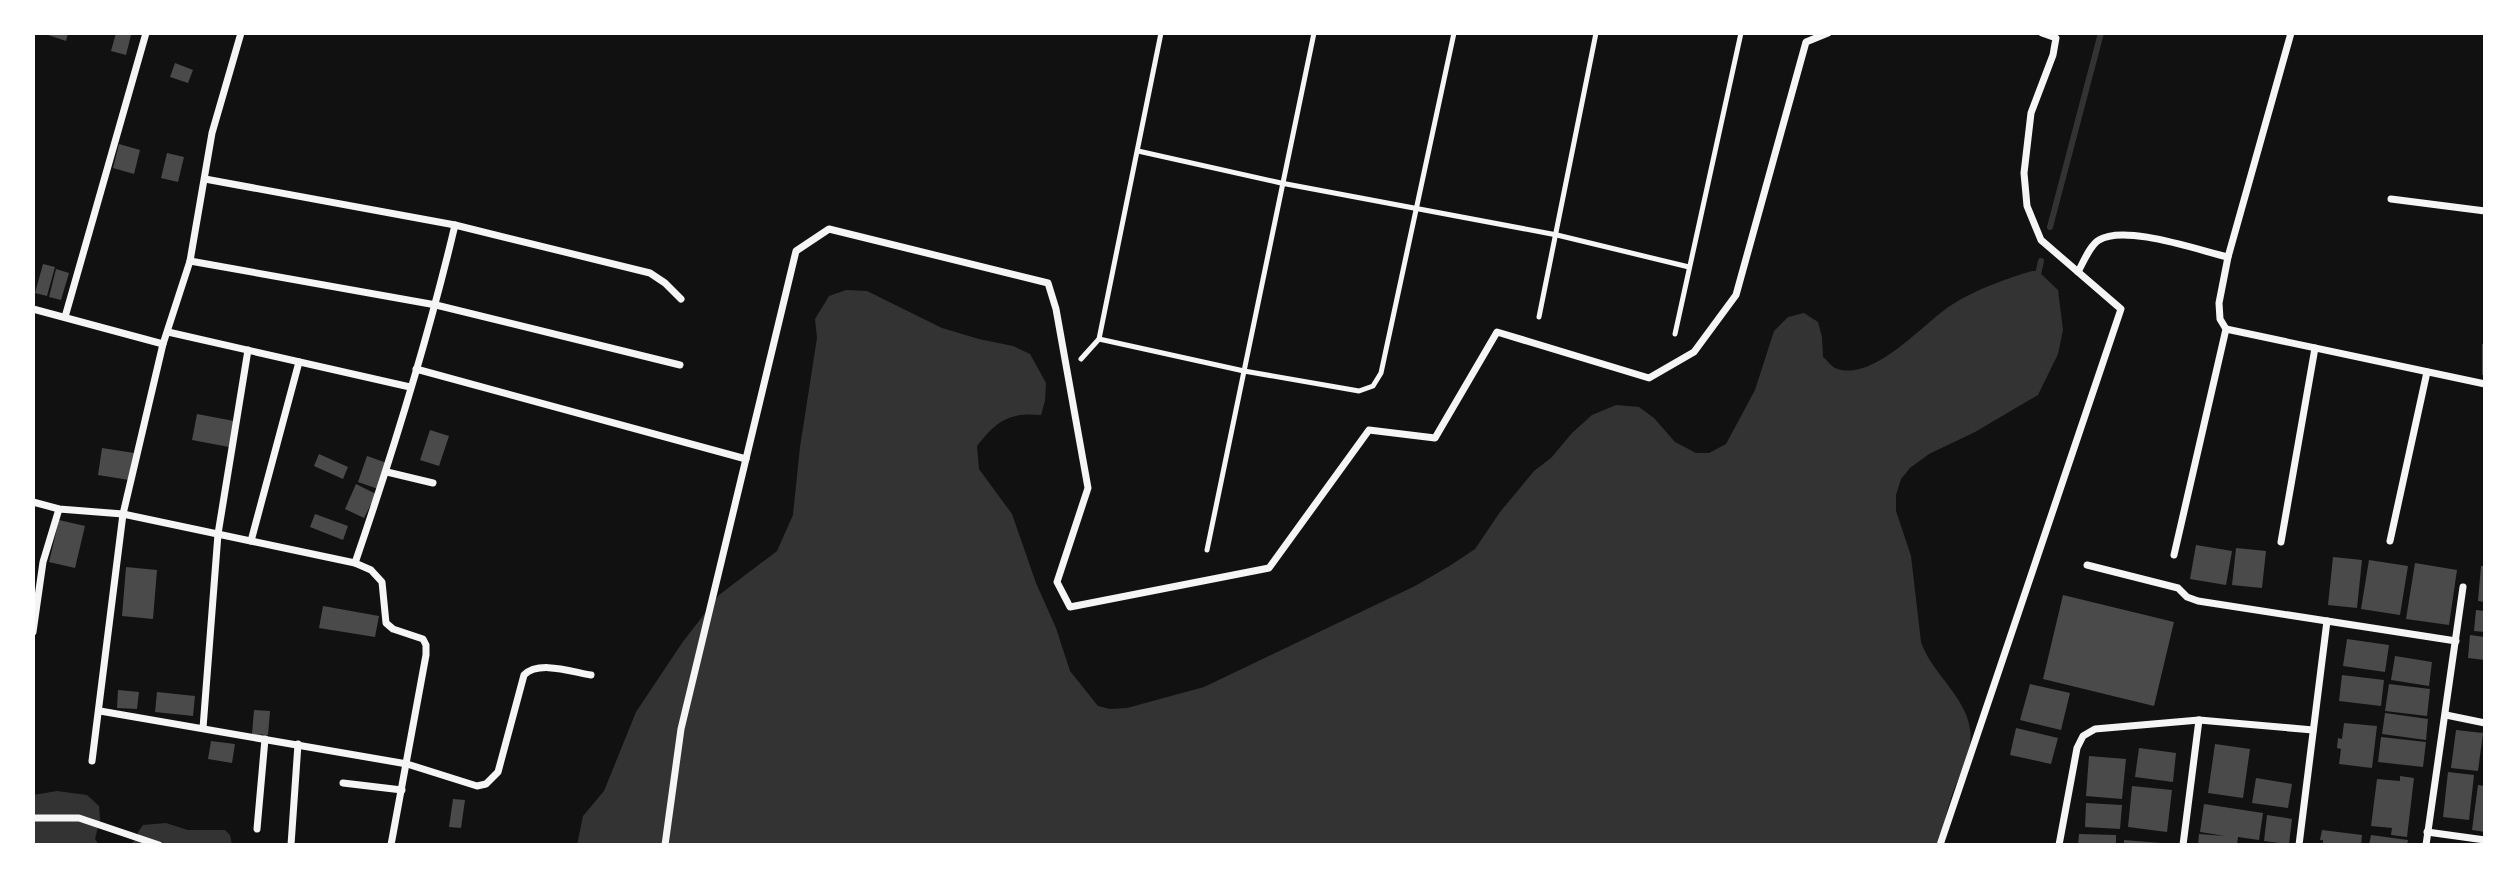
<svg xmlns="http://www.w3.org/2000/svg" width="2518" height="878" viewBox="0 0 2518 878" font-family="'Times New Roman',serif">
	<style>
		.water { fill: #333 }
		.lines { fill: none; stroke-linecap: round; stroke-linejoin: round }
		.stream { stroke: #333; stroke-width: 6 }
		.building { fill: #4a4a4a }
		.service { stroke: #f5f5f5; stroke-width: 5 }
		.minor { stroke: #f5f5f5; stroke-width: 7 }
	</style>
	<rect width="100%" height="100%" fill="#111"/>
	<g class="water">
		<path d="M2032,271H2038L2058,290L2063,330L2058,354L2038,395L1975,432L1929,454L1910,468L1901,479L1896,495V511L1911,556L1921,642C1930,668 1952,685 1964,710C1981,746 1961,766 1951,798C1946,813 1943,829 1939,845H577L583,816L604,791L636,712L682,643L719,595L777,551L793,515L800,447L817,338L815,319L829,296L846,290L867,291L942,328L979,339L1013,346L1030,354L1046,383L1045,401L1041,415C1009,412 996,421 977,446L979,469L1012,514L1036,583L1056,628L1070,671L1098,706L1110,709L1127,708L1204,687L1415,586L1451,565L1475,549L1500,512L1534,471L1551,458L1572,433L1592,415L1616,405L1639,407L1654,418L1675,442L1696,453H1709L1726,444L1755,390L1774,331L1788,317L1804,313L1818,322L1822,337L1823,357C1827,360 1831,366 1835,368C1873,384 1925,321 1953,304C1977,289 2005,279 2032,271Z"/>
		<polygon points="57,791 87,795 99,806 100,819 95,839 99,845 33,845 33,795"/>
		<polygon points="166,823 188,830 225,830 230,835 232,845 130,845 137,838 138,832 143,825"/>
	</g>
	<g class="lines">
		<g class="stream">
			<polyline points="2050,227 2101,33"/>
			<polyline points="2037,279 2041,261"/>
		</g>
	</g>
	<g class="building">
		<polygon points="42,33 68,33 66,41"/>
		<polygon points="116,33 131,35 126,55 111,51"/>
		<polygon points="175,63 193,70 188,83 170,77"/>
		<polygon points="119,144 140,150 134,174 113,168"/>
		<polygon points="167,153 184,157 178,182 161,178"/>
		<polygon points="43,264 55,267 47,296 35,293"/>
		<polygon points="56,269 69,273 61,300 49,297"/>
		<rect x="2482" y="344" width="3" height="31"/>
		<polygon points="197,414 234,421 229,447 192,440"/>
		<polygon points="430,430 449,436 439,466 420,460"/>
		<polygon points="102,448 134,453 129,480 98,475"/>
		<polygon points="319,454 348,467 343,479 314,466"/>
		<polygon points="367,456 387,463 378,489 358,482"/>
		<polygon points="356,484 376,494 364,518 345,509"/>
		<polygon points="315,514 348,526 343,540 310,527"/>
		<polygon points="59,520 85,526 75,568 49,562"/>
		<polygon points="2196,545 2232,551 2226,585 2190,579"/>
		<polygon points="2236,548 2266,551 2262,588 2232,585"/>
		<polygon points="2333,557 2362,560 2357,608 2328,605"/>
		<polygon points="2369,560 2408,566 2400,615 2361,609"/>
		<polygon points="2415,563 2457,570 2449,625 2406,619"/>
		<polygon points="2481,566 2485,566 2485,602 2478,601"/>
		<polygon points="126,567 157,570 153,619 122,616"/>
		<polygon points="2063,595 2174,622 2154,706 2043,679"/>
		<polygon points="323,606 379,616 375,637 319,628"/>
		<polygon points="2476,610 2485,611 2485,632 2474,631"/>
		<polygon points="2470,635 2485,637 2485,660 2468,658"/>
		<polygon points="2347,639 2389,645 2385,672 2343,666"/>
		<polygon points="2395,656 2432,662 2429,686 2391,680"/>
		<polygon points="2342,675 2384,680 2381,706 2339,701"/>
		<polygon points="2030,684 2070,693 2061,730 2020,720"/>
		<polygon points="2389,684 2430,689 2427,716 2385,711"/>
		<polygon points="118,690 139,692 137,709 117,708"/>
		<polygon points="157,692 195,696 193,716 155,712"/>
		<polygon points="254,710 270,711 268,735 252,734"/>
		<polygon points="2385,713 2428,719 2426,740 2382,734"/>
		<polygon points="2344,723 2377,726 2372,768 2339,764 2341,749 2337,748 2338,738 2342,739"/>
		<polygon points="2016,728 2058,738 2051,764 2010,755"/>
		<polygon points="2456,730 2483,733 2478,771 2451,768"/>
		<polygon points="2381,737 2426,742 2423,767 2378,762"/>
		<polygon points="211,741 235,744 232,763 208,759"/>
		<polygon points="2215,744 2250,749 2243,798 2208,793"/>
		<polygon points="2139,748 2176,753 2173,782 2135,777"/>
		<polygon points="2089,756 2126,759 2122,799 2086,796"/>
		<polygon points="2448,772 2474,775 2469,820 2443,817"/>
		<polygon points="2400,776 2414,778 2407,837 2391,835 2392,828 2371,826 2377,779 2400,781"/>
		<polygon points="2256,778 2292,784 2288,808 2252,803"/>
		<polygon points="2478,785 2485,786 2485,832 2472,830"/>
		<polygon points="2132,786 2172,790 2167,832 2128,827"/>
		<polygon points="453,799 465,800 461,828 449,827"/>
		<polygon points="2086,803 2122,805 2120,829 2085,827"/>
		<polygon points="2204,804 2263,813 2259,840 2238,837 2237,845 2198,845 2199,834 2225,836 2200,832"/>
		<polygon points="2267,815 2292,819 2289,844 2264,841"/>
		<polygon points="2322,830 2362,835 2361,845 2323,845 2323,840 2320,840"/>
		<polygon points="2079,834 2116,835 2116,845 2078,845"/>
		<polygon points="2371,835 2408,840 2407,845 2369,845"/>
		<polygon points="2124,840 2162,843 2162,845 2124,845"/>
	</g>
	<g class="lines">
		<g class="service">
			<polyline points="1138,151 1281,183 1557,235 1689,267"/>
			<polyline points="1539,317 1596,33"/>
			<polyline points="1675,334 1741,33"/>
			<polyline points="1099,339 1244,371 1359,391 1373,386 1381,373 1454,33"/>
			<polyline points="1081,359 1099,339 1161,33"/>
			<polyline points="1207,550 1314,33"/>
		</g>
		<g class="minor">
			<polyline points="205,179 455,225"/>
			<polyline points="2391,199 2485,211"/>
			<polyline points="190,261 436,305 680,365"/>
			<path d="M2078,272C2083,263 2090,245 2099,240C2124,224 2198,250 2228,257"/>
			<polyline points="33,309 163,344 190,261 212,133 241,33"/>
			<polyline points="65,317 146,33"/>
			<polyline points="2226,329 2485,384"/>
			<polyline points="168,332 410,387"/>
			<polyline points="416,369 746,459"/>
			<polyline points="387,472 433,483"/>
			<polyline points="33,502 59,509 123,514 355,563 371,570 382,582 386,623 393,629 423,639 426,645 426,655 391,845"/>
			<polyline points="251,541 299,362"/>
			<polyline points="2390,541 2427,372"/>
			<polyline points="2281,542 2315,348"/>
			<polyline points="2174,555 2226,329 2220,319 2219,303 2228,257 2291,33"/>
			<path d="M355,563C393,452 428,339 455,225L650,273L665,283L681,299"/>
			<polyline points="2087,565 2178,588 2187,597 2198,601 2456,641"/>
			<polyline points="33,632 43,562 59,509"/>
			<path d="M100,711L407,764L477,786L486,784L498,772L524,675C539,660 572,672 591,675"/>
			<polyline points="2446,715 2485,723"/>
			<polyline points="203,728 218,534 248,350"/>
			<polyline points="92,761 123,514 163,344"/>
			<polyline points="343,783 402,790"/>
			<polyline points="33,818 79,818 159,845"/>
			<polyline points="257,829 265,739"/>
			<polyline points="2427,832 2485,840"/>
			<polyline points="291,845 298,744"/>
			<polyline points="665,845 681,729 796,251 829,229 1048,283 1056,309 1088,488 1057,582 1070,607 1269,568 1369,430 1435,438 1497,332 1649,378 1694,352 1736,295 1806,42 1828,33"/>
			<polyline points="1940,845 2121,309 2041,240 2027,206 2024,173 2031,113 2053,55 2056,38 2042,33"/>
			<polyline points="2059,845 2077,748 2083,736 2095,729 2199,720 2313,730"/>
			<polyline points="2183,845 2199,720"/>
			<polyline points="2299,845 2327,621"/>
			<polyline points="2426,845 2463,587"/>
		</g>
	</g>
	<rect width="2518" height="878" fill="none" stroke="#ffffff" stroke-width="70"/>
</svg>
